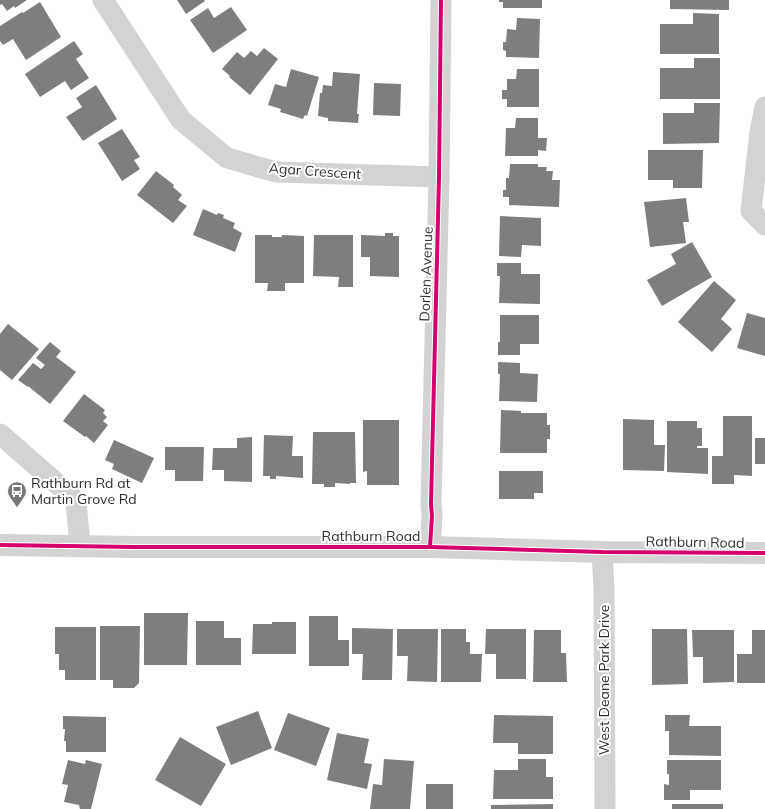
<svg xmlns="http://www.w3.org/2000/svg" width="765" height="809" viewBox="0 0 765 809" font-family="Mulish,sans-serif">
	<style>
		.building { fill: #7e7e7e }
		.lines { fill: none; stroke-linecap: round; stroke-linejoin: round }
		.minor { stroke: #d3d3d3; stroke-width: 21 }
		.tertiary { stroke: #d3d3d3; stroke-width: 22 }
		.cycleway-casing { stroke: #fff; stroke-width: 6 }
		.cycleway { stroke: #d6006c; stroke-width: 4 }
		.labels { text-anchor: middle; stroke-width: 4; stroke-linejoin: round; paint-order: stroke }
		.street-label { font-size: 14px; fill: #2e2e2e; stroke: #fff }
		.poi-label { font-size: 14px; fill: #2e2e2e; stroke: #fff; text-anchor: start }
	</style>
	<rect width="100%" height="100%" fill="#fff"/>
	<g class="building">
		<polygon points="0,0 27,0 15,8 14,6 7,11 2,4 0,5"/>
		<polygon points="177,0 204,0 205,1 186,14"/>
		<polygon points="499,0 542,0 542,8 503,8 503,2 499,2"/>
		<polygon points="670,0 729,0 729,10 670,9"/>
		<polygon points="40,2 61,37 26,60 13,39 3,45 0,41 0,26 22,12 23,13"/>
		<polygon points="231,7 247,30 213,53 190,20 208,8 214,18"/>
		<polygon points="693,13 719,14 719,54 660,54 660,24 693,24"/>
		<polygon points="517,18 540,19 539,58 506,57 506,51 503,50 503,42 506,42 507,29 516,30"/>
		<polygon points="74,41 83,54 76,59 89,78 71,90 65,81 40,97 25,74"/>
		<polygon points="264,48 278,59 250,95 229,77 230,76 222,69 237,52 244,58 251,51 257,56"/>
		<polygon points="694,58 720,58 720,99 660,99 660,68 694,68"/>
		<polygon points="291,69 319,77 307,116 305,115 303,119 280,112 281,109 268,105 275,84 286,87"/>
		<polygon points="517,69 539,69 539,107 507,107 507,99 502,99 502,90 507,90 507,79 516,79"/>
		<polygon points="333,72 360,74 357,114 359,114 358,123 328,121 328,118 318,116 320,93 322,93 323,85 332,86"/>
		<polygon points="374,83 401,84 400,116 373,115"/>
		<polygon points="96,85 117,119 83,141 66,117 82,107 76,98"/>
		<polygon points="694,103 720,103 719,143 663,144 663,113 694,113"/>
		<polygon points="516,118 538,118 538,138 547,138 546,151 538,150 538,156 505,156 506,128 515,128"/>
		<polygon points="122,129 140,157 134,160 140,169 122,181 98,143"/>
		<polygon points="648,150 703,150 702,188 673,188 673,180 648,180"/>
		<polygon points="510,164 538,164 538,167 547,167 546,171 553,171 552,180 560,180 559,207 509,205 509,197 503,197 503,190 506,190 506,178 509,178"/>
		<polygon points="156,171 174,185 173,187 182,195 178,200 187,206 173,223 137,195"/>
		<polygon points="686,198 689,222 683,222 686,243 650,247 644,202"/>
		<polygon points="203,209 217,215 218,213 224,215 223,218 235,223 233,228 242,233 235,252 193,235"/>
		<polygon points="500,216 541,218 541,246 522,245 521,257 499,256"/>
		<polygon points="385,233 393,233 393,236 399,236 399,277 370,276 370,257 361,257 361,235 385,236"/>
		<polygon points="255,235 272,235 272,237 282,237 282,235 304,236 304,283 285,283 285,291 267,291 268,283 255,283"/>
		<polygon points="314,235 353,235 353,287 338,287 339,277 313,276"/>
		<polygon points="692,242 712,277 662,306 647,280 676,264 671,254"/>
		<polygon points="497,263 521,263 521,274 540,274 540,304 499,303 500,276 497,276"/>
		<polygon points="714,281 736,300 721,319 732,329 712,352 678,322"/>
		<polygon points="747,313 765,318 765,356 737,348"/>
		<polygon points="500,315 539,315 539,344 520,344 520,355 498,355 498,342 500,342"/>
		<polygon points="8,324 39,349 12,380 0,370 0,334"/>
		<polygon points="50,342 61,351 56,357 76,372 50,404 28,386 28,387 18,380 33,363 41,369 45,365 36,358"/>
		<polygon points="498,362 520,363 520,373 538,374 537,402 499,401 500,374 498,374"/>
		<polygon points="84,394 105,410 103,413 107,417 103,421 108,425 94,443 86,436 85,437 63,421"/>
		<polygon points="501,410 521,411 521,413 547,413 547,425 550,425 550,439 547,439 547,453 500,453"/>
		<polygon points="723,416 752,416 752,476 734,475 734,484 712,484 712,456 723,456"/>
		<polygon points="623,419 654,420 654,445 665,445 664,471 623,470"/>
		<polygon points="363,420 399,420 399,485 367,485 367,471 363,472"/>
		<polygon points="667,421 697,421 697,428 702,428 702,446 697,446 697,448 708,448 708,474 667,472"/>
		<polygon points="313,432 355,432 356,483 350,483 350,484 335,483 335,487 324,487 324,484 312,484"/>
		<polygon points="264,435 293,436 292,456 303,456 303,478 276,476 276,479 270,479 270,476 263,476"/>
		<polygon points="252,437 252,482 224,481 224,470 212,470 213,448 237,448 237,438"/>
		<rect x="755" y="438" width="10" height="26"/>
		<polygon points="114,440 154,458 142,483 112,469 114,464 105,460"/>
		<polygon points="165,447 204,447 203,481 175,481 175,470 165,470"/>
		<polygon points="499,471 543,471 543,493 534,493 534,499 499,499"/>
		<polygon points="144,613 188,613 187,665 144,665"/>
		<polygon points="309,616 338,616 338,640 349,640 349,666 309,666"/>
		<polygon points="196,621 224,621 224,638 241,638 241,665 196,665"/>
		<polygon points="272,622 296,622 296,654 252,654 253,624 272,624"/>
		<polygon points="100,626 140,626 139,683 134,688 113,688 113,680 100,680"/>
		<polygon points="55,627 96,627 96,680 65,680 65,670 59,670 59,654 55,654"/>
		<polygon points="352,628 393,629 392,680 362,680 363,654 352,654"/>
		<polygon points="397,629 438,629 437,682 407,681 408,656 397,656"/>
		<polygon points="441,629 466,629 466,642 470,642 470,654 482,654 481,682 441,682"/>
		<polygon points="486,629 526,629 526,679 496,679 496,654 485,654"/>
		<polygon points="652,629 687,629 688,684 652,685"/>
		<polygon points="534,630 561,630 561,653 566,653 567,682 533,682"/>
		<polygon points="692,630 734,630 734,682 703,683 703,657 693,657"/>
		<polygon points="752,630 765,630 765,683 737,683 737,654 752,654"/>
		<polygon points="258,711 272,748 231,765 216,727"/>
		<polygon points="288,713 330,728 316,766 274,750"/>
		<polygon points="494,715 553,716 553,754 518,754 518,743 493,743"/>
		<polygon points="665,715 690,715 689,726 721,726 721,756 669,755 669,731 665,731"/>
		<polygon points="63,716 106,717 106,752 66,752 66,741 64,741 65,729 63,729"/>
		<polygon points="337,733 369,739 364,763 372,764 367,789 327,780"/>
		<polygon points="180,737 226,764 201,806 155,780"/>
		<polygon points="384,759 414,761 410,809 370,809 373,784 382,785"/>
		<polygon points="518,759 546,759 546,777 553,777 553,799 493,799 494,770 518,770"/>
		<polygon points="68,760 85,764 86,760 102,764 91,809 80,809 79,805 64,802 68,785 62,784"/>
		<polygon points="667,760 721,760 721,790 690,790 690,800 664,800 664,784 669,785 669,774 667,774"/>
		<rect x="426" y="784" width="27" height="25"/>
		<polygon points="553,804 553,809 491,809 491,805"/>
		<rect x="672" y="804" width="51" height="5"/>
	</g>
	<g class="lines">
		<g class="minor">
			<polyline points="103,0 181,120 227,158 276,172 439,177"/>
			<polyline points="765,107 760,132 751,211 765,225"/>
			<polyline points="0,434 70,495 76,502 80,545"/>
			<polyline points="430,547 432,516 431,504 439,177 441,0"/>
			<polyline points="602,552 604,588 605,809"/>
		</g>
		<polyline class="tertiary" points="0,545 134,547 430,547 602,552 765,553"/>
		<g class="cycleway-casing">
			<g id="cycleway">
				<polyline points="0,545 134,547 430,547 602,552 765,553"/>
				<polyline points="430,547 432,516 431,504 439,177 441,0"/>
			</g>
		</g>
		<use href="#cycleway" class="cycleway"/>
	</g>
	<defs>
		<g id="bus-pin" transform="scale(1)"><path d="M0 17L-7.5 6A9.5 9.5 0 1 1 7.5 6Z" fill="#777" stroke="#fff"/><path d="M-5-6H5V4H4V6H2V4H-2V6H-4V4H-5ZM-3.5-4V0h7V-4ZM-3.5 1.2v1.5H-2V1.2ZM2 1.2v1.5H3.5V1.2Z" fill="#fff"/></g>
	</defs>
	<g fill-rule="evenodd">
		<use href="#bus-pin" x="17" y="491"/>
	</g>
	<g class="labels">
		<g class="street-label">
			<text transform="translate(315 171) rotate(4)" y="5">Agar Crescent</text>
			<text transform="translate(426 274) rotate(-88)" y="5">Dorlen Avenue</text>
			<text x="371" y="541">Rathburn Road</text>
			<text transform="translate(695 542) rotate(1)" y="5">Rathburn Road</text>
			<text transform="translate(604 680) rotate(-90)" y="5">West Deane Park Drive</text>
		</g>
		<g class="poi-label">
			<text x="31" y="488">Rathburn Rd at<tspan x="31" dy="16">Martin Grove Rd</tspan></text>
		</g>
	</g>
</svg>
